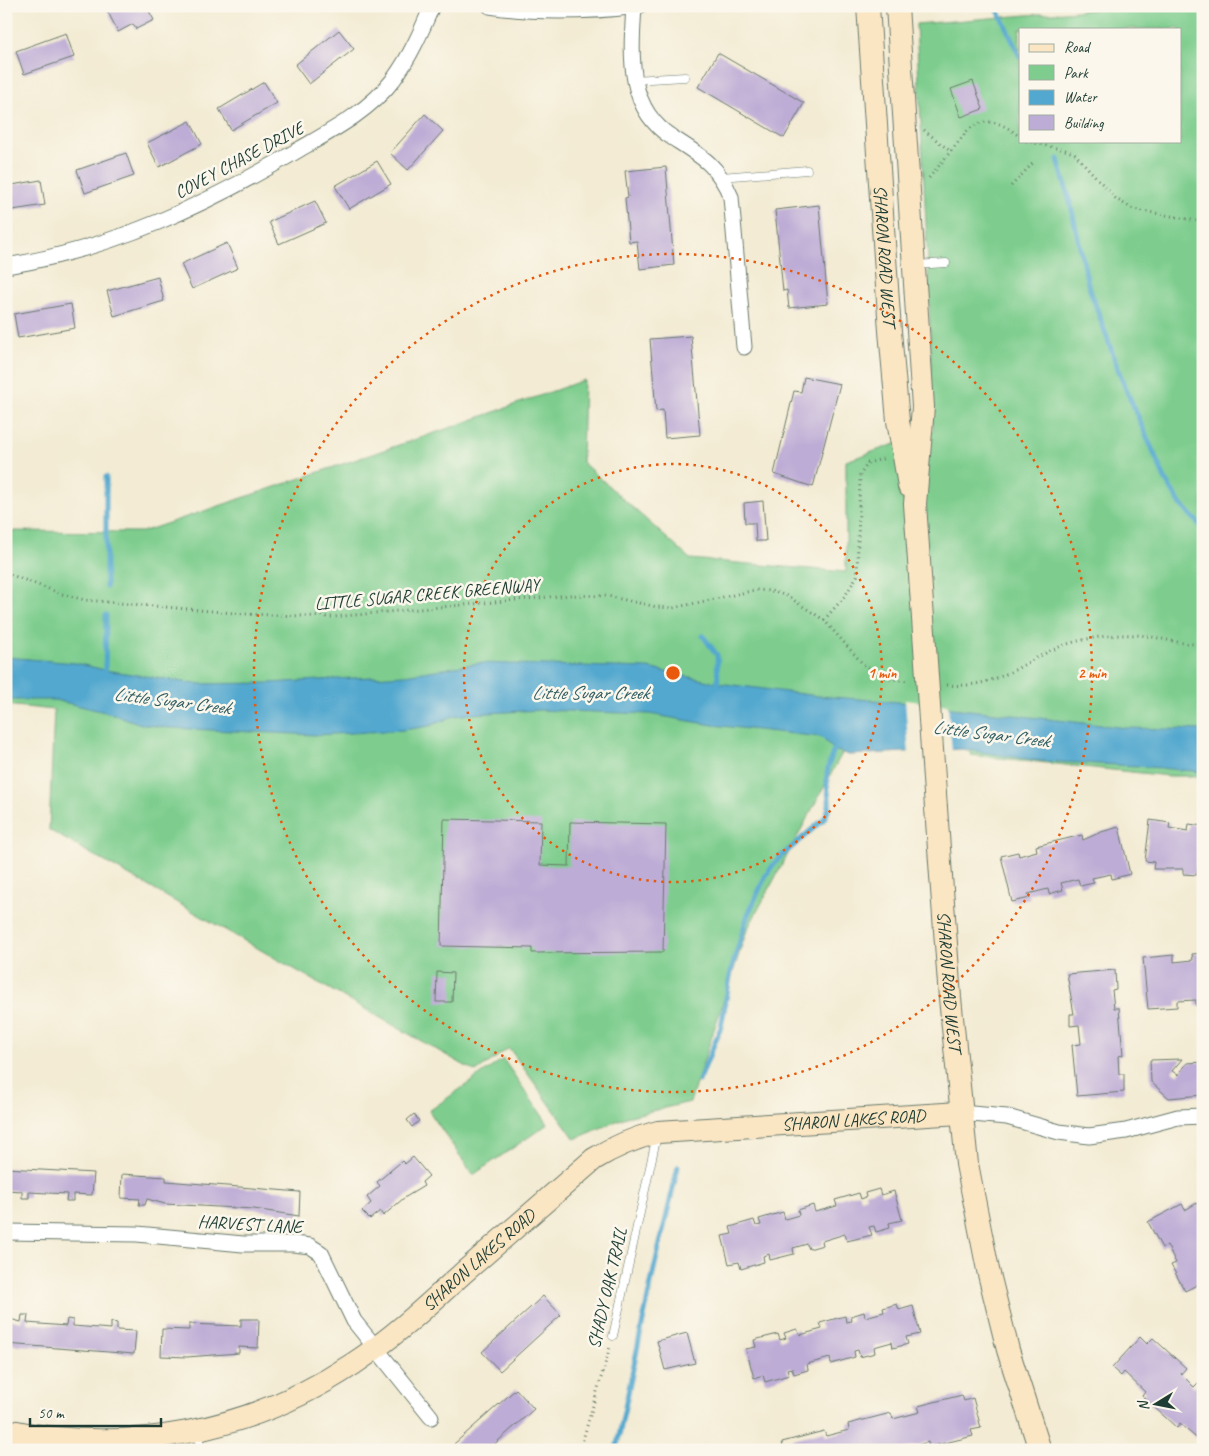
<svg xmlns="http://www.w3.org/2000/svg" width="1209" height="1456" viewBox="0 0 1209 1456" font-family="Caveat,sans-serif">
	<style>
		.green { fill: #7ecd8e; stroke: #4e8561; fill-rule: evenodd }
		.water { fill: #53a8cf; stroke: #397282 }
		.pier { fill: #f3ebd3 }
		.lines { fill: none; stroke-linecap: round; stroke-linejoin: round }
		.stream { stroke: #53a8cf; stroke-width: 5 }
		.building { fill: #bdacd5 }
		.lane-casing { stroke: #697a6c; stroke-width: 9 }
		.street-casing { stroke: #697a6c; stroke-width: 17 }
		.secondary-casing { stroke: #697a6c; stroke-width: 24 }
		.path { stroke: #697a6c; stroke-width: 3; stroke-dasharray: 1 4; stroke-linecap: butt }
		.lane { stroke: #fff; stroke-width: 8 }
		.street { stroke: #fff; stroke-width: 15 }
		.secondary { stroke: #fbe6c4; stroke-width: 22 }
		.secondary-bridge-casing { stroke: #697a6c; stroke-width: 24; stroke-linecap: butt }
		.secondary-bridge { stroke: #fbe6c4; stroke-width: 22 }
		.ring { fill: none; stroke: #e8590c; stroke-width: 2.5; stroke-dasharray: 2.5 5 }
		.labels { text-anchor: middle; stroke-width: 5; stroke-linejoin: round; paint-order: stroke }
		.street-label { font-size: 18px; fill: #1f3d34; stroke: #fbf7ec }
		.water-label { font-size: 19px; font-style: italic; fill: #2f5d62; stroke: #fbf7ec }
		.centre { fill: #e8590c; stroke: #fbf7ec; stroke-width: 2.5 }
		.ring-label { font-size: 15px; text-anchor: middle; font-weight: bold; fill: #e8590c; stroke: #fbf7ec; stroke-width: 5; stroke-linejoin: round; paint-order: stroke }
	</style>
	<rect width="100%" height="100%" fill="#fbf7ec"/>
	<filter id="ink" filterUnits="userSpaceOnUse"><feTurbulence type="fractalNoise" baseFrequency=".02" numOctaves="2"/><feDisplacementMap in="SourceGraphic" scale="10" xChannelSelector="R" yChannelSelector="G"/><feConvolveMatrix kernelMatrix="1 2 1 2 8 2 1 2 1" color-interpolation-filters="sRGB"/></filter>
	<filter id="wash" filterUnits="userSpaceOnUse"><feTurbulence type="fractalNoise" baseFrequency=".0096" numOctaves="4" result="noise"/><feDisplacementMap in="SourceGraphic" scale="20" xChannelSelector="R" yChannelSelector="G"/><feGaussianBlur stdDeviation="1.12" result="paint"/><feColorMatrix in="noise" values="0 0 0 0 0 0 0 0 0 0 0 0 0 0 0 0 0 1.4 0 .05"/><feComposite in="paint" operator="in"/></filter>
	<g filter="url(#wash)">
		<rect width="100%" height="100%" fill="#f3ebd3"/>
		<g class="green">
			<path d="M1139,6H1203V776H1169L971,755L957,728L859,722L747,930L690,1102L626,1117L575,1139L509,1048L476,1072L49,830L54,710L6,705V531L142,532L452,427L584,380L582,462L690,559L846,572V461L933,431L928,263L916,24ZM1020,29H1180V141H1020Z"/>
			<polygon points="503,1059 548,1124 473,1175 429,1111"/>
		</g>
		<polygon class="water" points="6,657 75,663 105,670 197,684 269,683 405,675 479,663 648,668 718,683 818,696 899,702 1127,728 1203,730 1203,772 1138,766 1040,761 961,749 849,755 834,750 821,737 713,725 649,714 540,710 471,714 454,716 430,726 403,730 316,735 169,728 141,724 113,714 55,700 6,700"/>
		<polygon class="pier" points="905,700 948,705 952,752 909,755"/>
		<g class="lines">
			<g class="stream">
				<polyline points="996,6 1020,57"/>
				<polyline points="1058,159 1071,206 1088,284 1122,380 1165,479 1181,505 1203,528"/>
				<polyline points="106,477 106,587"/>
				<polyline points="703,636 717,655 718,687"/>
				<polyline points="105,675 106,615"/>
				<path d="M699,1081L721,1027L731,971L748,914L766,875L777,860L824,819C835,801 825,793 827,776C827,765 833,754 836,744"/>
				<polyline points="616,1450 654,1269 678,1167"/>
			</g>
		</g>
		<g id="blocks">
			<g class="building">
				<polygon points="113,6 158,6 149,11 154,20 136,29 133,24 118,32 107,10"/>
				<polygon points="339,30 354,49 309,84 295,65"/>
				<polygon points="66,33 74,57 24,74 16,51"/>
				<polygon points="718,53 804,103 784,138 698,87"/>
				<polygon points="973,81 983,109 961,117 951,89"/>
				<polygon points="264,82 277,103 231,130 219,109"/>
				<polygon points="425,114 443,131 408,170 390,153"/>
				<polygon points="190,121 202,144 159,167 147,143"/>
				<polygon points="126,153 134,176 85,193 77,170"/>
				<polygon points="377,161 391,184 349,209 335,186"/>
				<polygon points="666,167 674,265 640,269 637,241 629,242 625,198 628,197 625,171"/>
				<polygon points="41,180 45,205 6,211 6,186"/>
				<polygon points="315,201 326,223 279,244 269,222"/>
				<polygon points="819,205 828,304 789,308 787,290 783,291 775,210"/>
				<polygon points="227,243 238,268 192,289 181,264"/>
				<polygon points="158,277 164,301 114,316 107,291"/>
				<polygon points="71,304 75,328 18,338 14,314"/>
				<polygon points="691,336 700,435 665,438 663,410 656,411 650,339"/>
				<polygon points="804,377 840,384 813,487 774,474 794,391 801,392"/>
				<polygon points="763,501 766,541 756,541 755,523 745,523 744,503"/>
				<polygon points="444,819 541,821 540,865 569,866 570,822 666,824 663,952 532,953 532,948 441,946"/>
				<polygon points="1150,820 1170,823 1169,828 1188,831 1189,824 1203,826 1203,868 1198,867 1197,875 1183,874 1183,869 1153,869 1154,862 1145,861"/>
				<polygon points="1119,827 1130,874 1112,879 1111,874 1092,878 1094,883 1080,886 1078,879 1061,883 1063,890 1049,894 1048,889 1028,894 1030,898 1012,902 1001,856 1018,852 1019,856 1037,851 1036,846 1082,835 1083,840 1101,832"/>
				<polygon points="1203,953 1203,1005 1196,1006 1196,1000 1177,1001 1177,1007 1148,1009 1143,958 1174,955 1174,962 1193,960 1192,954"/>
				<polygon points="1115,970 1116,989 1112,990 1114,1008 1119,1008 1123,1055 1118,1056 1119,1074 1124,1074 1124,1092 1077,1096 1072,1045 1081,1044 1079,1025 1070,1026 1070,1014 1074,1014 1067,974"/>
				<polygon points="437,972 453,973 452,1002 436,1002"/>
				<polygon points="1182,1059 1172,1071 1178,1075 1187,1063 1203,1062 1203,1095 1169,1098 1151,1082 1150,1060"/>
				<polygon points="414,1114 419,1121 412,1127 407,1120"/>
				<polygon points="413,1157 429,1176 422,1182 424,1186 404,1198 383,1216 380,1211 370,1219 362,1211 371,1203 367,1197 380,1186 377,1182 402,1161 405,1164"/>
				<polygon points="6,1168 94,1173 92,1195 73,1194 73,1201 66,1201 67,1194 29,1192 29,1198 22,1198 22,1191 6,1190"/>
				<polygon points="122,1174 166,1177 166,1181 300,1192 299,1216 254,1209 165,1204 147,1199 145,1205 139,1205 140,1199 121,1198"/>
				<polygon points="879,1189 881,1195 894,1191 902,1220 889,1223 890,1228 876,1232 874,1226 869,1227 872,1235 847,1241 845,1234 822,1241 823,1245 809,1249 807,1244 793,1248 794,1254 770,1260 769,1254 763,1256 764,1262 741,1269 739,1262 729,1264 722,1236 732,1234 730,1227 754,1220 756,1226 761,1225 759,1219 783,1212 785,1219 799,1215 798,1210 813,1205 815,1212 837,1206 835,1200 859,1193 861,1199 866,1197 865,1193"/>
				<polygon points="1197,1203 1203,1214 1203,1282 1185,1291 1171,1265 1176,1263 1167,1245 1162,1248 1148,1222 1182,1204 1185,1210"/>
				<polygon points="543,1296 561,1315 500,1371 482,1352"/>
				<polygon points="897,1304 899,1310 913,1306 920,1334 906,1337 908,1344 893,1348 892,1342 874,1347 875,1353 860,1357 858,1350 854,1351 855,1357 831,1364 830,1358 807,1364 808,1370 794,1374 792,1368 787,1369 789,1375 765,1382 763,1375 754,1378 746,1349 756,1347 754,1340 778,1334 780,1340 786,1338 784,1333 797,1329 800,1335 822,1329 820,1323 845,1316 846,1322 852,1321 851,1316 864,1312 865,1317 884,1312 883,1308"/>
				<polygon points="22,1315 28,1315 27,1323 66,1326 67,1319 73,1320 73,1326 111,1329 111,1322 117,1323 117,1330 136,1331 134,1354 6,1344 6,1318 21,1322"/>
				<polygon points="241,1319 259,1319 258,1348 239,1347 239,1353 187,1357 161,1356 162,1329 189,1330 189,1324 241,1326"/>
				<polygon points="687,1333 695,1363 665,1370 657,1341"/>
				<polygon points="1140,1337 1147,1344 1153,1338 1186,1368 1181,1374 1194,1387 1200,1381 1203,1385 1203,1450 1198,1447 1201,1442 1180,1424 1177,1428 1142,1396 1145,1392 1124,1372 1121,1376 1112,1368"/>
				<polygon points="516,1389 534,1409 488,1450 459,1450 454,1444"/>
				<polygon points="962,1395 964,1401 973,1398 981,1428 971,1430 973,1436 929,1447 928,1442 901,1450 776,1450 783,1447 782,1442 824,1431 826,1436 849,1430 848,1424 891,1413 893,1419 920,1412 918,1406"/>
			</g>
		</g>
	</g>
	<g filter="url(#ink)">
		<use href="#blocks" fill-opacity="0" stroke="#697a6c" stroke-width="1"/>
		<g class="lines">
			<g class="lane-casing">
				<g id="lane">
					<polyline points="633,80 685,77"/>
					<polyline points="721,177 807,170"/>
					<polyline points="916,265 946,263"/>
					<polyline points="613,1336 657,1135"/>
					<polyline points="197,1431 201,1450"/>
				</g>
			</g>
			<g class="street-casing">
				<g id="street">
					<path d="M490,6C540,14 589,12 639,6"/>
					<path d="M634,6C631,55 626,109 673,138C701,156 718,165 731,197L744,347"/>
					<path d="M6,266C113,249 208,204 300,149C333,130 369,111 393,80C410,57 421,32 432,6"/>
					<polyline points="960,1113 1007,1117 1059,1132 1089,1136 1126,1131 1178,1117 1203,1116"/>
					<polyline points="6,1232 137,1234 243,1244 294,1244 310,1246 321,1253 354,1321 431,1417"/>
				</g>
			</g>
			<g class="secondary-casing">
				<g id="secondary">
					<path id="s1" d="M868,6L890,331L898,421L909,486"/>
					<polyline points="897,6 923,407 915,504 925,647"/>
					<path id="s2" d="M936,808L950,998L967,1164L988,1270L1008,1350L1040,1450"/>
					<path id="s3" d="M6,1430C126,1456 251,1432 353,1364C393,1338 428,1305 463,1273C507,1235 550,1197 594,1159C615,1146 635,1138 658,1132L960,1113"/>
				</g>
			</g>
			<g class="path">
				<polyline points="924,130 950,151"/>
				<polyline points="1026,141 1065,150 1075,154 1116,199 1133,209 1203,222"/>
				<path d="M929,178L968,130C987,115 1003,123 1020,137"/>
				<polyline points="1011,186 1033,163"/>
				<polyline points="6,573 62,594 85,600 245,614 333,617 570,595 607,596 657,607 673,608 756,590 771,591 787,596 824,620 863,664 875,673 886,678 908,681"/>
				<polyline points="824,620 845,596 857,576 860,475 868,463 886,458"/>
				<path d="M947,685C1005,690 1028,653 1078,641C1100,636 1125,633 1147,636C1166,639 1183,645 1203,644"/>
				<polyline points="580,1450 610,1347"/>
			</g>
			<use href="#lane" class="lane"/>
			<use href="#street" class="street"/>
			<use href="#secondary" class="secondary"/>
			<g class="secondary-bridge-casing">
				<polyline id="secondary-bridge" points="925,647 936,808"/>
			</g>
			<use href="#secondary-bridge" class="secondary-bridge"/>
		</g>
	</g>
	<g class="ring">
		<circle cx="673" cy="673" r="209"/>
		<circle cx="673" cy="673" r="419"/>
	</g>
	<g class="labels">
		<g class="street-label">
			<text transform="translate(239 160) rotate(-28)" y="6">COVEY CHASE DRIVE</text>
			<text dy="6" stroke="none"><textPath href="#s1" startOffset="250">SHARON ROAD WEST</textPath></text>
			<text transform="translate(427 594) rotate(-5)" y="6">LITTLE SUGAR CREEK GREENWAY</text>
			<text dy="6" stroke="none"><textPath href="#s2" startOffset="174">SHARON ROAD WEST</textPath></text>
			<text dy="6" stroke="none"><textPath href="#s3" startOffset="945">SHARON LAKES ROAD</textPath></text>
			<text transform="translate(250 1224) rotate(3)" y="6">HARVEST LANE</text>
			<text dy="6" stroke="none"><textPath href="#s3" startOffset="526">SHARON LAKES ROAD</textPath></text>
			<text transform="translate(607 1288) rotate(-77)" y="6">SHADY OAK TRAIL</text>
		</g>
		<g class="water-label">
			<text x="590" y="699">Little Sugar Creek</text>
			<text transform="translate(172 700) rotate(7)" y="7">Little Sugar Creek</text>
			<text transform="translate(991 733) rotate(7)" y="7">Little Sugar Creek</text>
		</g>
	</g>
	<circle cx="673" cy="673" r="8" class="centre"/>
	<g class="ring-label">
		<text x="882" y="678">1 min</text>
		<text x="1092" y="678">2 min</text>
	</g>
	<rect width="1209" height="1456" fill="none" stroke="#fbf7ec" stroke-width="25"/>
	<rect x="1019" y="28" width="162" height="115" fill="#fbf7ec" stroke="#a3ada2"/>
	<rect x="1029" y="44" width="25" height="8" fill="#fbe6c4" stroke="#a3ada2"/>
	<text x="1064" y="52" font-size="15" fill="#1f3d34">Road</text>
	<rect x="1029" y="65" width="25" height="15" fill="#7ecd8e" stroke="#a3ada2"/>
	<text x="1064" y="78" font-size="15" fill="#1f3d34">Park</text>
	<rect x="1029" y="90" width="25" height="15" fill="#53a8cf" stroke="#a3ada2"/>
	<text x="1064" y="102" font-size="15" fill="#1f3d34">Water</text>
	<rect x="1029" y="115" width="25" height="15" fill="#bdacd5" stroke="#a3ada2"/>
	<text x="1064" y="128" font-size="15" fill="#1f3d34">Building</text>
	<g transform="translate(1156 1404) rotate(260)" stroke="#fbf7ec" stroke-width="4" paint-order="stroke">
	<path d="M0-4L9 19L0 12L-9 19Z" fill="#1f3d34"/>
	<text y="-8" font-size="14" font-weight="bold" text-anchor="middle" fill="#1f3d34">N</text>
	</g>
	<path d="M30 1418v8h131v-8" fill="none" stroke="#1f3d34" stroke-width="2.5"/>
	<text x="38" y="1418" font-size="15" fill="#1f3d34" stroke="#fbf7ec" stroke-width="4" paint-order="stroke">50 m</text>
</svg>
